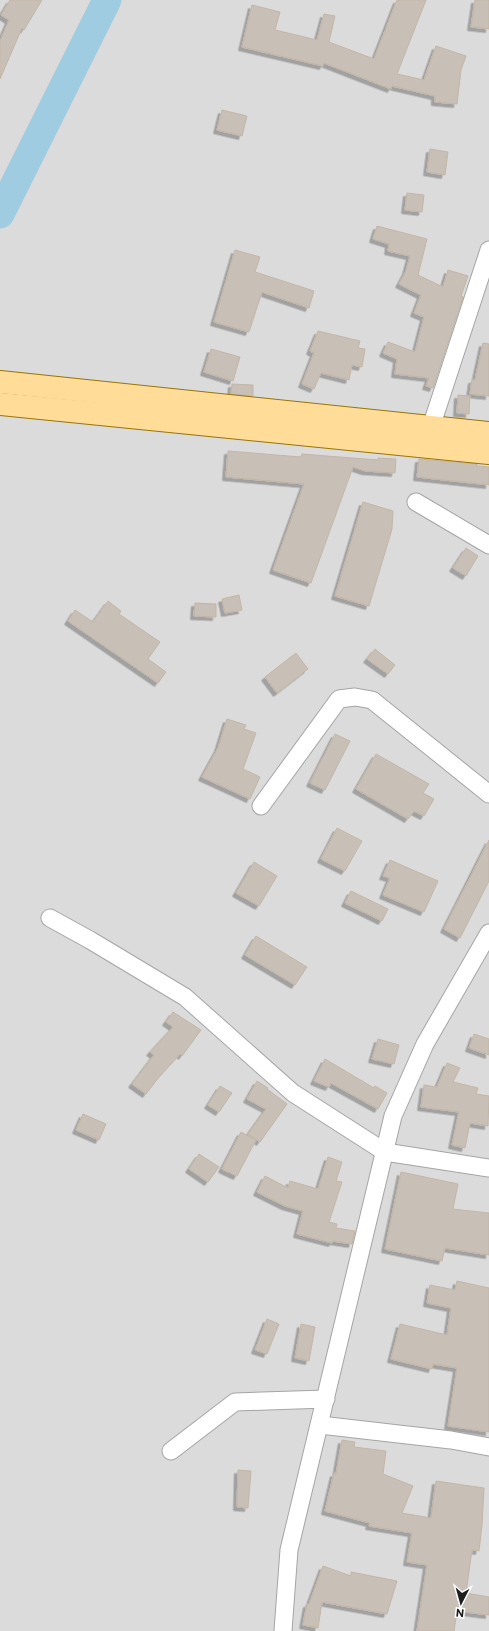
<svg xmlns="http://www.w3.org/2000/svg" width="489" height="1631" viewBox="0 0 489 1631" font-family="Commissioner,sans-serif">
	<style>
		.residential { fill: #dcdbdb }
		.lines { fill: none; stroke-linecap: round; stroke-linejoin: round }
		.river { stroke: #a0cce1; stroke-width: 29 }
		.building { fill: #c8c0b6; stroke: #c3b5a5; filter: url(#shadow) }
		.minor-casing { stroke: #a5a5a5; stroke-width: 19 }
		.major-casing { stroke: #987500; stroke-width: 24 }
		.minor { stroke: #fff; stroke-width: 17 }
		.major { stroke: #fd9; stroke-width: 22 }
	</style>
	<defs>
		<filter id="shadow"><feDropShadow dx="-3.5" dy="3.5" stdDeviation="0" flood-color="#0004"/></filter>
	</defs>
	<rect width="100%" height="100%" fill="#f0ede3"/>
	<rect class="residential" x="0" y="0" width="489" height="1631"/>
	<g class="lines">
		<polyline class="river" points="0,214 107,0"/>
	</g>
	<g class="building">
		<polygon points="10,0 42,0 24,30 22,28 0,79 0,41 9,20 1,15"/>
		<polygon points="397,0 426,0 397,74 424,80 436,46 466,56 461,70 457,104 435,102 435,96 392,86 391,89 324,63 323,66 242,47 252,5 280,12 275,30 317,40 324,14 335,16 329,42 374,59"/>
		<polygon points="475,0 489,0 489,29 471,27"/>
		<polygon points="222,110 247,116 242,136 217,130"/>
		<polygon points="430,149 448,152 445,175 427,172"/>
		<polygon points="407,193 424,195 422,212 405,210"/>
		<polygon points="377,226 427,239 418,275 443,287 448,270 468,276 461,296 463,297 433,388 426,386 429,378 395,374 397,359 383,353 388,342 415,352 424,317 414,313 421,295 399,284 406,271 410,256 388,251 389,244 373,239"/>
		<polygon points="235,250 260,257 255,272 314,291 309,308 262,292 249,332 214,322"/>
		<polygon points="318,331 360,341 358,348 365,349 362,367 352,365 349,380 321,373 314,389 302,384 314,353 310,351"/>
		<polygon points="483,343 489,344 489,396 470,394 472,380 475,380"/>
		<polygon points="211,349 240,357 233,381 204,372"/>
		<polygon points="232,384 253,385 253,396 231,394"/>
		<polygon points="458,395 470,396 469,414 457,413"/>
		<polygon points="228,451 301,457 302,454 378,460 378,458 396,459 395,473 365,471 353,467 311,583 273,570 304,484 226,477"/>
		<polygon points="419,459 477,464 477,466 489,467 489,485 417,477"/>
		<polygon points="363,502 393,511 392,529 369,606 335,596"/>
		<polygon points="466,548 478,556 466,576 453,568"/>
		<polygon points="239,595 242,610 225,613 222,599"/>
		<polygon points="108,601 121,611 119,614 160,642 148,659 166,672 158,683 68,621 75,610 93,622"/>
		<polygon points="195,603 216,604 216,617 194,616"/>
		<polygon points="375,649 395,665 388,674 367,659"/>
		<polygon points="296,653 308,669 277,693 265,677"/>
		<polygon points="227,719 246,725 244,729 256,733 243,769 260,777 250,799 202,777 218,748"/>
		<polygon points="335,734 350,741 325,790 310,783"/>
		<polygon points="376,754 429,784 423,793 434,799 424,816 414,811 408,819 356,789"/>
		<polygon points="337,828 362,841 345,871 321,859"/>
		<polygon points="489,840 489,881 460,938 444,929"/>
		<polygon points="390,860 438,881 424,912 383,895 390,878 383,876"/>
		<polygon points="254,862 277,876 259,906 236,893"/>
		<polygon points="351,891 388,909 382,921 345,903"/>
		<polygon points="256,936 307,967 295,985 245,955"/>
		<polygon points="173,1012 201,1030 182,1056 180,1054 159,1077 146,1094 132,1084 154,1055 150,1052 173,1027 166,1022"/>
		<polygon points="474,1034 489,1039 489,1055 469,1048"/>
		<polygon points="378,1039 399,1045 394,1064 372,1059"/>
		<polygon points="325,1059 374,1088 375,1086 387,1093 378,1109 331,1083 329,1087 314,1081"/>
		<polygon points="447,1063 460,1068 453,1082 478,1088 476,1094 489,1096 488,1126 470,1123 465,1148 452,1145 459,1112 421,1107 424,1085 437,1087"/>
		<polygon points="257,1081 268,1088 267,1089 287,1104 260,1142 248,1134 266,1109 247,1099"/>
		<polygon points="220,1086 232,1093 219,1112 208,1105"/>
		<polygon points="83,1114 106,1124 99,1140 76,1130"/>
		<polygon points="241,1132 256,1140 237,1176 222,1169"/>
		<polygon points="199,1154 219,1167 208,1182 189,1169"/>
		<polygon points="328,1157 342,1162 336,1181 342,1182 329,1222 337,1224 336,1228 355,1231 352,1244 333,1241 332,1243 297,1234 303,1211 285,1206 257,1192 265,1176 288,1188 290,1181 318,1189"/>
		<polygon points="401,1172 458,1184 453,1209 489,1213 489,1255 445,1248 442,1261 385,1249"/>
		<polygon points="457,1281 489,1288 489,1432 448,1426 457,1368 433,1364 432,1369 391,1359 400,1324 447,1335 451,1308 427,1303 430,1285 455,1290"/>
		<polygon points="267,1319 279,1324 267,1354 255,1350"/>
		<polygon points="301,1324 315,1327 309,1361 295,1358"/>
		<polygon points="342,1440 355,1442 354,1447 386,1451 383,1474 413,1486 402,1513 431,1518 436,1481 484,1488 482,1525 479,1551 472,1550 466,1593 489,1597 489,1615 457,1611 454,1631 417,1631 427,1565 407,1562 412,1533 369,1526 370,1523 325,1511 334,1473 336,1474"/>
		<polygon points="238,1470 251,1471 248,1508 237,1507"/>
		<polygon points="323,1566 351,1576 351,1572 397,1581 387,1614 322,1602 318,1628 303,1625 307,1604 309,1604"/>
	</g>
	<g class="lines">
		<g class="minor-casing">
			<g id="minor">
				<polyline points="431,427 489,250"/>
				<polyline points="416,502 489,545"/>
				<polyline points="261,806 339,699 355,697 372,700 489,794"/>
				<polyline points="50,918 90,940 185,997 293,1093 385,1152 489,1168"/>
				<polyline points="320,1425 451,1440 489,1447"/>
				<polyline points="171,1451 235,1402 326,1399"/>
				<polyline points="283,1631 289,1550 393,1116 425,1044 489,933"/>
			</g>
		</g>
		<g class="major-casing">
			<g id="major">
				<polyline points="0,382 489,433"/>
				<polyline points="0,404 489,453"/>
			</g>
		</g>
		<use href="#minor" class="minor"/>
		<use href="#major" class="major"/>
	</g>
	<g transform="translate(461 1603) rotate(186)" stroke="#ffffff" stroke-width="3" paint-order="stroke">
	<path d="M0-3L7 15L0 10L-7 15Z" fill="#1e1e1e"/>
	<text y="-6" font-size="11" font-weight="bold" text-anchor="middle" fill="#1e1e1e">N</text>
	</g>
</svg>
